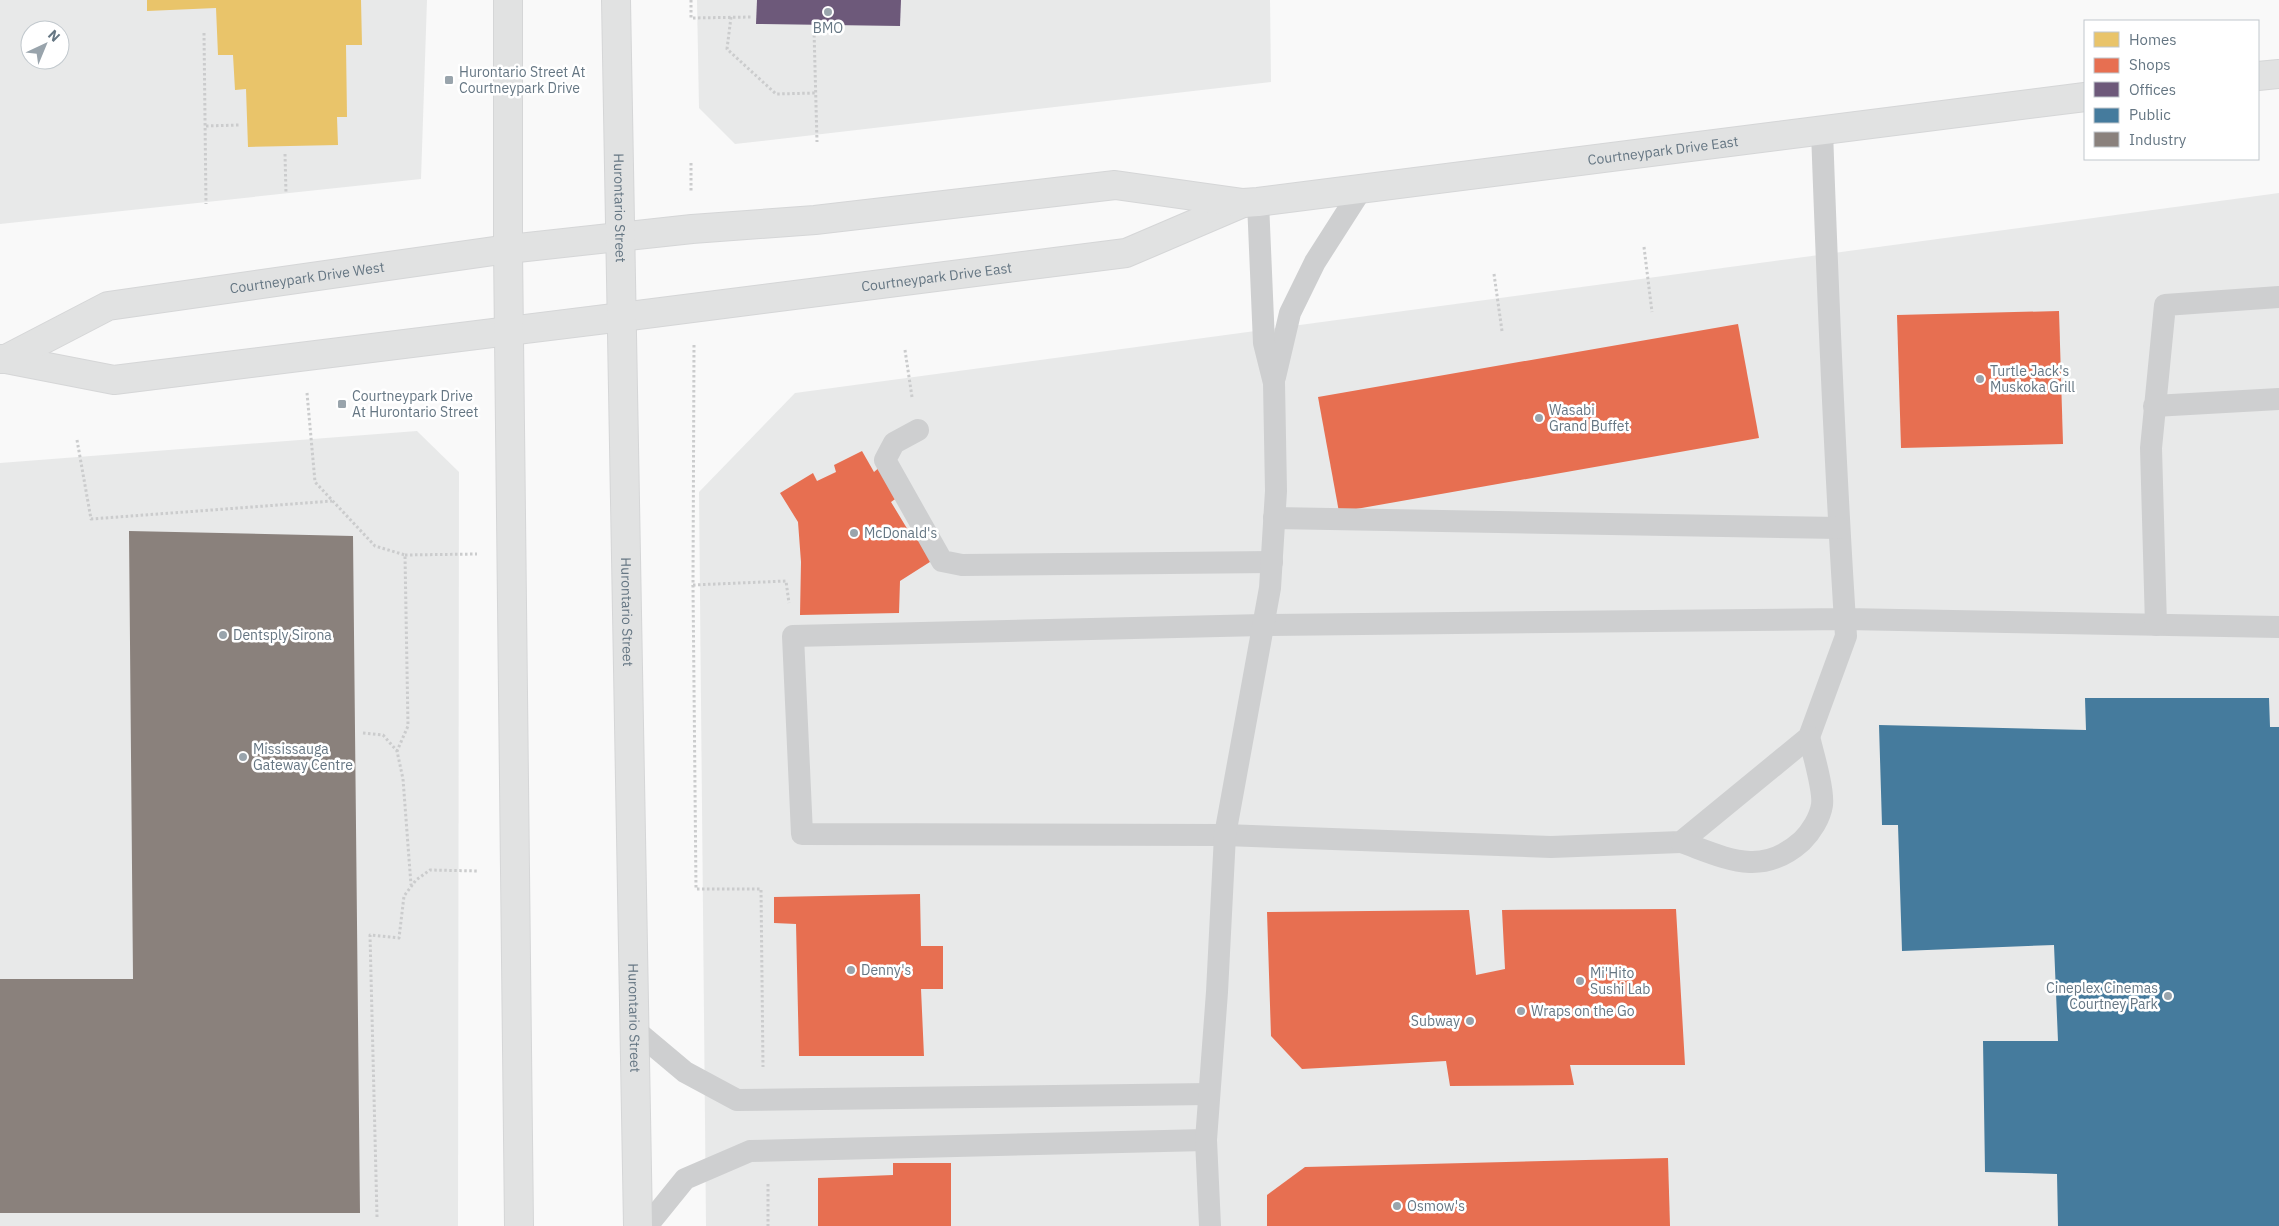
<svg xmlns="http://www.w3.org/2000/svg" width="2279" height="1226" viewBox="0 0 2279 1226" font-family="'IBM Plex Sans',sans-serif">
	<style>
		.built { fill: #e8e9e9; fill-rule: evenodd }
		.homes { fill: #e9c46a }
		.shops { fill: #e76f51 }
		.offices { fill: #6d597a }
		.public { fill: #457b9d }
		.industry { fill: #8a817c }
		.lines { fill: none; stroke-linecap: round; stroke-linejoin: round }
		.secondary-casing { stroke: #d5d6d7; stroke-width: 30 }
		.primary-casing { stroke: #d5d6d7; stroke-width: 30 }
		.path { stroke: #cbcccd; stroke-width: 3; stroke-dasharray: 2.5 2.5; stroke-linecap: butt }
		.service { stroke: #cecfd0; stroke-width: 22 }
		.secondary { stroke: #e1e2e2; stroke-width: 28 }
		.primary { stroke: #e1e2e2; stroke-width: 28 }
		.poi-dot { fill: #99a4ac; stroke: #fff; stroke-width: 2 }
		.labels { text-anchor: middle; stroke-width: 5; stroke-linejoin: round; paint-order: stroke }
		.poi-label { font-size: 14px; fill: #657683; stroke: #fff; text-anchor: start }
		.street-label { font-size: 14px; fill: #657683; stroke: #fff }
	</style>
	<rect width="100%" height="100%" fill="#f9f9f9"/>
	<g class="built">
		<path d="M0,0H427L421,179L0,224ZM30,30H60V60H30Z"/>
		<polygon points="697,0 1270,0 1271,82 735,144 699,108"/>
		<polygon points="2279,193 2279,1226 706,1226 699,492 795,393"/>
		<polygon points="417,431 459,472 458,1226 0,1226 0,463"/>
	</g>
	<polygon class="homes" points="147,0 361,0 362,45 346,45 347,117 337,117 338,145 248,147 246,89 235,90 233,55 218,55 216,8 147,11"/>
	<g class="shops">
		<polygon points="2059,311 2063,444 1901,448 1897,315"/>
		<polygon points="1738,324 1759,438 1339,512 1318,397"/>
		<polygon points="862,451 874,472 881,466 898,497 891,502 911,535 917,531 933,560 900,581 899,613 800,615 801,562 798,522 780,493 813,473 817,481 836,472 834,465"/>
		<polygon points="920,894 921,946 943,946 943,989 921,989 924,1056 799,1056 796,924 774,923 774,897"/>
		<polygon points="1676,909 1685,1065 1570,1065 1574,1085 1450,1086 1446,1061 1302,1069 1271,1036 1267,912 1469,910 1476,975 1505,969 1502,910"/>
		<polygon points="1668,1158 1670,1226 1267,1226 1267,1195 1305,1167"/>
		<polygon points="893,1163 951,1163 951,1226 818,1226 818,1178 893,1175"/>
	</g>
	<polygon class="offices" points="757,0 901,0 900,26 756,24"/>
	<polygon class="public" points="2085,698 2269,698 2270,727 2279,727 2279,1226 2058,1226 2057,1174 1985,1172 1983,1041 2058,1041 2054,945 1902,951 1898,825 1882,825 1879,725 2086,730"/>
	<polygon class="industry" points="129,531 353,536 360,1213 0,1213 0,979 133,979"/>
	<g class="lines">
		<g class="secondary-casing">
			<g id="secondary">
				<polyline points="2258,76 2279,74"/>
				<path id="s1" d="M0,359H6L114,380L622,317L1126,253L1243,203"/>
				<path id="s2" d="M6,359L108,306L508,249L692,229L815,220L1115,185L1243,203L1258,202L2085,97"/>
			</g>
		</g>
		<g class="primary-casing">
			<g id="primary">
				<polyline points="508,0 508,249 519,1226"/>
				<path id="s3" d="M616,0L638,1226"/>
			</g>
		</g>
		<g class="path">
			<polyline points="691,0 691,18 752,17"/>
			<polyline points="731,17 727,49 776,94 816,93"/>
			<polyline points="814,30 817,142"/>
			<polyline points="204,33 206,204"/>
			<polyline points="206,126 239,125"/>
			<polyline points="285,154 286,194"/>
			<polyline points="691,163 691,193"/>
			<polyline points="1644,247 1652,312"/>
			<polyline points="1494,274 1502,331"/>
			<polyline points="694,345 693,585 786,581 789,603"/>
			<polyline points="905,350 912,397"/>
			<polyline points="307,393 315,482 375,546 405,555 408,726 397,751"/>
			<polyline points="77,440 91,519 332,501"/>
			<polyline points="405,555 477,554"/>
			<polyline points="693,585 696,889 761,889 763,1067"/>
			<polyline points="363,733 383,735 397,751 403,779 411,885"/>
			<polyline points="768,1184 768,1226"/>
			<polyline points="377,1217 370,935 399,938 404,896 416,880 430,870 479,871"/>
		</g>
		<g class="service">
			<path d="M1822,131C1828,299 1835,468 1846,636L1809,737L1681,842L1551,847L1225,835L802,834L793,636L1263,625L1845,619L2279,627"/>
			<polyline points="1275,377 1290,313 1315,262 1361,190"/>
			<polyline points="2154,406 2279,399"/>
			<polyline points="918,430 894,443 885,460 942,561 962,565 1272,562"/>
			<polyline points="1274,518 1839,528"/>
			<polyline points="2156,625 2151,448 2165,305 2279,297"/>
			<path d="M1681,842C1726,858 1761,878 1802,841C1811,832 1820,818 1822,805C1824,790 1813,753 1809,737"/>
			<polyline points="635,1030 685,1072 737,1100 1209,1094"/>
			<polyline points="647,1226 685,1179 750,1151 1206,1140"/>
			<polyline points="1210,1226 1206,1140 1217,992 1225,835 1270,588 1276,491 1274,383 1264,343 1258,202"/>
		</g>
		<use href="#secondary" class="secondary"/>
		<use href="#primary" class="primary"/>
	</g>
	<g class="poi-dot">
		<circle cx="828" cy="12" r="5"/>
		<rect x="444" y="75" width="10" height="10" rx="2.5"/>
		<circle cx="1980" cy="379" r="5"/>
		<rect x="337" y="399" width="10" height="10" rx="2.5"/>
		<circle cx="1539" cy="418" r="5"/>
		<circle cx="854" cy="533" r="5"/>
		<circle cx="223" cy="635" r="5"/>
		<circle cx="243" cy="757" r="5"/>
		<circle cx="851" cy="970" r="5"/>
		<circle cx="1580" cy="981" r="5"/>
		<circle cx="2168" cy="996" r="5"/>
		<circle cx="1521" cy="1011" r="5"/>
		<circle cx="1470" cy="1021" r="5"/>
		<circle cx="1397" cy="1206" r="5"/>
	</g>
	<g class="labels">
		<g class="poi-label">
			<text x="828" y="33" text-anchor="middle">BMO</text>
			<text x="459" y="77">Hurontario Street At<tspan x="459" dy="16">Courtneypark Drive</tspan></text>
			<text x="1990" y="376">Turtle Jack's<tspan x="1990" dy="16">Muskoka Grill</tspan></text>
			<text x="352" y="401">Courtneypark Drive<tspan x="352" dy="16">At Hurontario Street</tspan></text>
			<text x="1549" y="415">Wasabi<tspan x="1549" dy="16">Grand Buffet</tspan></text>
			<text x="864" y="538">McDonald's</text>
			<text x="233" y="640">Dentsply Sirona</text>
			<text x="253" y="754">Mississauga<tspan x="253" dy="16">Gateway Centre</tspan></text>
			<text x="861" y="975">Denny's</text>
			<text x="1590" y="978">Mi'Hito<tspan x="1590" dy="16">Sushi Lab</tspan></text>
			<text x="2158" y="993" text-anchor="end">Cineplex Cinemas<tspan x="2158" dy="16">Courtney Park</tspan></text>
			<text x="1531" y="1016">Wraps on the Go</text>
			<text x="1460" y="1026" text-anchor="end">Subway</text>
			<text x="1407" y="1211">Osmow's</text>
		</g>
		<g class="street-label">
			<text dy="5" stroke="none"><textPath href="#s2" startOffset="1682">Courtneypark Drive East</textPath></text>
			<text dy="5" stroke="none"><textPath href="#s3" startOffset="208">Hurontario Street</textPath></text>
			<text dy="5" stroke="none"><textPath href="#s1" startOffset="945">Courtneypark Drive East</textPath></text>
			<text dy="5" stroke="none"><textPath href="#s2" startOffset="316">Courtneypark Drive West</textPath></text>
			<text dy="5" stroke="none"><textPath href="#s3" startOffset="612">Hurontario Street</textPath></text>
			<text dy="5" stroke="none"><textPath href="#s3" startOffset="1018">Hurontario Street</textPath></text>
		</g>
	</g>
	<rect x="2084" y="20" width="175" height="140" fill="#ffffff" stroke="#c1c8cd"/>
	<rect x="2094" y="32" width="25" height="15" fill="#e9c46a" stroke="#c1c8cd"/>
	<text x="2129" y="45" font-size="15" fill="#657683">Homes</text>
	<rect x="2094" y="58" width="25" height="15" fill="#e76f51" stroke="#c1c8cd"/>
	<text x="2129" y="70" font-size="15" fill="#657683">Shops</text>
	<rect x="2094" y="82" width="25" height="15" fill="#6d597a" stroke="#c1c8cd"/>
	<text x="2129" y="95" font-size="15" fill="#657683">Offices</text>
	<rect x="2094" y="108" width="25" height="15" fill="#457b9d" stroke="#c1c8cd"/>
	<text x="2129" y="120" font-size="15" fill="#657683">Public</text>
	<rect x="2094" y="132" width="25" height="15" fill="#8a817c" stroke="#c1c8cd"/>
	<text x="2129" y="145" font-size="15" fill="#657683">Industry</text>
	<g transform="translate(45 45) rotate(44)"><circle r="24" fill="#ffffff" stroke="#c1c8cd"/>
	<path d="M0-4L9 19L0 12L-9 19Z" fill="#99a4ac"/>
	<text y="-8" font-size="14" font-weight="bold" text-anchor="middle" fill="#657683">N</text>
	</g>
</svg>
